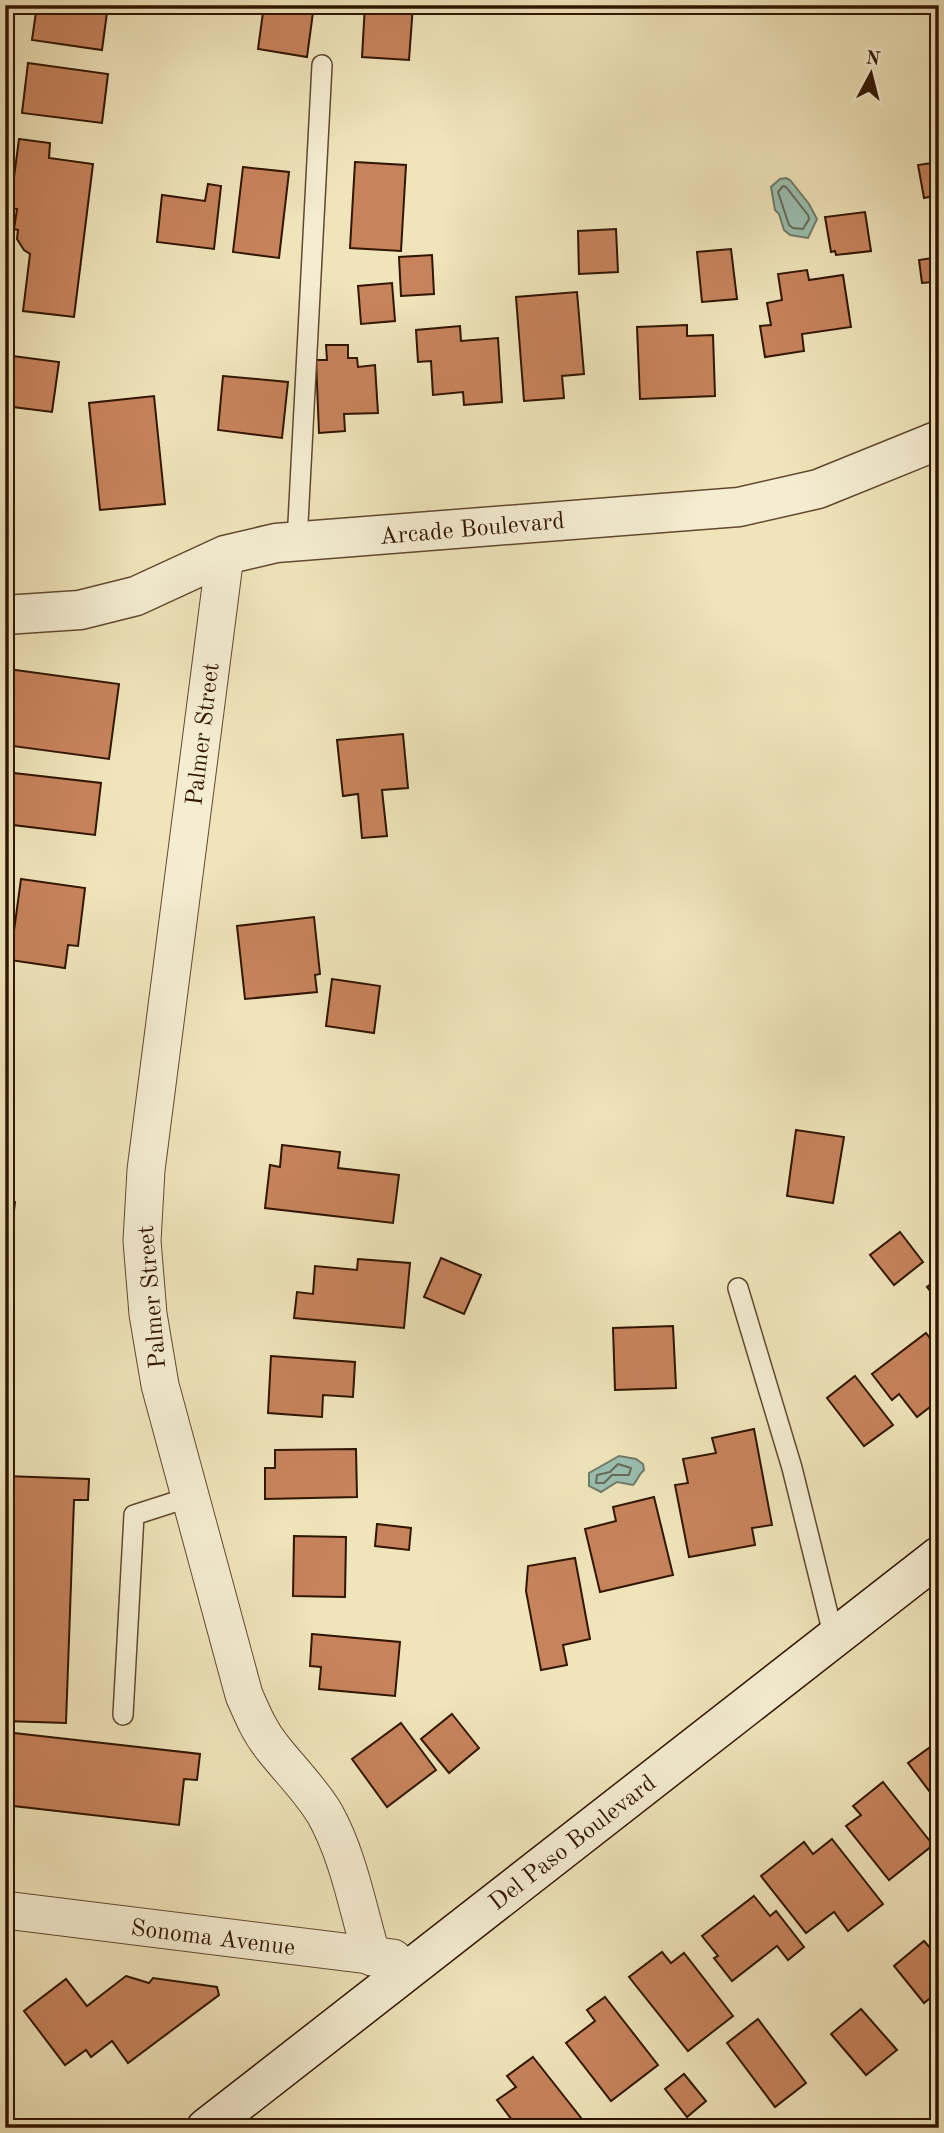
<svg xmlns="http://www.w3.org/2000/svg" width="944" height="2133" viewBox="0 0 944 2133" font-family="'Old Standard TT',serif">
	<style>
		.water { fill: #9abfb0; stroke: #707b6a; stroke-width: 2 }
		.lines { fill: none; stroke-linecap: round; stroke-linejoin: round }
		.shore { stroke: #656a58; stroke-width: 2 }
		.building { fill: #c7835c; stroke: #301500; stroke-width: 2 }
		.service-casing { stroke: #60492e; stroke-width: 22 }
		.minor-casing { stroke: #60492e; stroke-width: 39 }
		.tertiary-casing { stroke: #60492e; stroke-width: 41 }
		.secondary-casing { stroke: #301500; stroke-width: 41 }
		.service { stroke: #f5edd2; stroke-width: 19 }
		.minor { stroke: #f5edd2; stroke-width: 37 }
		.tertiary { stroke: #f5edd2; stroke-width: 38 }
		.secondary { stroke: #f5edd2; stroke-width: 38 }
		.labels { text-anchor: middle; stroke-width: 7; stroke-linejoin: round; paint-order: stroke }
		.street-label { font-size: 24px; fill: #301500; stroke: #f5edd2 }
	</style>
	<rect width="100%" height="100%" fill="#efe4ba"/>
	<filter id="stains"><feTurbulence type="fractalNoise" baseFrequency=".00286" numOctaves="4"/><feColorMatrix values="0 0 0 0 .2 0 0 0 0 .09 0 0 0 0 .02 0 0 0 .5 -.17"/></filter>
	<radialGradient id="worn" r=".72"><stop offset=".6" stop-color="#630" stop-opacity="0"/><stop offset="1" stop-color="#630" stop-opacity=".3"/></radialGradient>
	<g class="water">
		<polygon points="786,178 790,180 809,204 817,219 808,238 790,235 784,230 779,214 775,210 771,187 780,179"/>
		<path d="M619,1456L636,1459L643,1464L644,1470C638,1475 638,1480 633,1485L617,1482L601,1492L589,1486V1473Z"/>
	</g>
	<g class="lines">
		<g class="shore">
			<polygon points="783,186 786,187 808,215 809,219 803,229 793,228 789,225 778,192"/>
			<polygon points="618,1464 631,1468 629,1475 612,1475 604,1483 596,1483 597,1475 610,1472"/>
		</g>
	</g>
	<g class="building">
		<polygon points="37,5 108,5 102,50 32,40"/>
		<polygon points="264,5 314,5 307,57 258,49"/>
		<polygon points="365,5 413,5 409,60 362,57"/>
		<polygon points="28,63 108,74 102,123 22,113"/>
		<polygon points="19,139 50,143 49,158 93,164 74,317 23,311 30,254 24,250 17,239 18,230 14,229 17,209 10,208"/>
		<polygon points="355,162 406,165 401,251 350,248"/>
		<polygon points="939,162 939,195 924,198 918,165"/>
		<polygon points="243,167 289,172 279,258 233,252"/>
		<polygon points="208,184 221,186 214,249 157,242 162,195 205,201"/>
		<polygon points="865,212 871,251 836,255 835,251 831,252 825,217"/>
		<polygon points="616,229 618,272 579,274 578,231"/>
		<polygon points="731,249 737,299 702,302 697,252"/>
		<polygon points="432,255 434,294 401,296 399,257"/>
		<polygon points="939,257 939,309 938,309 933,282 922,283 919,260"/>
		<polygon points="807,270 809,280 843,275 851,327 802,334 804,351 765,357 760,326 771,325 767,303 782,300 778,274"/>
		<polygon points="392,283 395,321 361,324 358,286"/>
		<polygon points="577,292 584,374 562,376 564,398 524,401 516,297"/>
		<polygon points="687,325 687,336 713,335 715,396 640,399 637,327"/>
		<polygon points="460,326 461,341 498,338 502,402 464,405 463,392 433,395 431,361 418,362 416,330"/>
		<polygon points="326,345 348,345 348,358 357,358 358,367 375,365 378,413 344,414 345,431 319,433 316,360 327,360"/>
		<polygon points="5,355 59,362 52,412 5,406"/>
		<polygon points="223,376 288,382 282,438 218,430"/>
		<polygon points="154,396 165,504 100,510 89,403"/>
		<polygon points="8,669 119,684 109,759 5,745 5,692"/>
		<polygon points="403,734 408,788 382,790 387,836 362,838 358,794 343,796 337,740"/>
		<polygon points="5,772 101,783 95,835 5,824"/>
		<polygon points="21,879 85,888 78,946 68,945 65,968 10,960"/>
		<polygon points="314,917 320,974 315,975 317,992 245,999 237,926"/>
		<polygon points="332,979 380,986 374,1033 326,1026"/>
		<polygon points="796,1130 844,1137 833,1203 787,1196"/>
		<polygon points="282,1145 340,1152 338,1168 399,1175 393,1223 265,1208 270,1165 280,1167"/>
		<polygon points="5,1200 15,1202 8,1262 5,1261"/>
		<polygon points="900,1232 923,1262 894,1285 870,1255"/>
		<polygon points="441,1258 481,1275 464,1314 424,1297"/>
		<polygon points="358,1259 410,1263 404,1328 294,1318 297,1292 313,1294 315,1266 357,1270"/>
		<polygon points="939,1278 939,1314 932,1306 938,1301 927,1287"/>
		<polygon points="673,1326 676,1388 615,1390 613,1328"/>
		<polygon points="926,1333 939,1350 939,1400 917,1417 899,1394 892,1400 872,1374"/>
		<polygon points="271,1356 355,1362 353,1397 323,1395 322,1417 268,1413"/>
		<polygon points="855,1376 893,1425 864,1446 827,1398"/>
		<polygon points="754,1429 772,1525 752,1528 755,1545 689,1557 675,1485 688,1483 683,1459 716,1453 712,1438"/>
		<polygon points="356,1449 357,1497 265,1499 265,1468 275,1468 275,1450"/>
		<polygon points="5,1476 89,1479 88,1500 74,1500 66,1723 5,1721"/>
		<polygon points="654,1497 673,1575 600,1592 585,1529 616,1521 613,1507"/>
		<polygon points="377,1524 411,1528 409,1550 375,1546"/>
		<polygon points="294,1536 346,1537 345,1597 293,1596"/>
		<polygon points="575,1558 590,1639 563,1645 567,1665 541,1670 526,1591 528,1566"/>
		<polygon points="312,1634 400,1642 395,1696 319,1689 321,1667 310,1666"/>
		<polygon points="452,1714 479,1748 449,1773 421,1739"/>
		<polygon points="401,1723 436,1770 387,1807 352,1759"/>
		<polygon points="5,1732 200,1754 197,1780 184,1779 179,1825 5,1805"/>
		<polygon points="936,1743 939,1747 939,1804 908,1763"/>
		<polygon points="883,1782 933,1845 889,1880 846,1826 861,1815 853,1806"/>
		<polygon points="832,1839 883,1904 848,1931 834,1912 806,1933 761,1876 804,1842 813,1854"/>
		<polygon points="754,1896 770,1916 776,1911 804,1947 788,1960 777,1946 732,1981 714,1958 718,1956 702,1936"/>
		<polygon points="924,1941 939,1958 939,1991 924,2003 894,1966"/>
		<polygon points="662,1952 671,1963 684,1953 733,2016 688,2051 629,1977"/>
		<polygon points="126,1976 149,1983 153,1978 217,1987 219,1995 128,2063 112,2041 91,2057 86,2050 65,2065 24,2011 66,1979 87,2006"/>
		<polygon points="605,1997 658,2065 611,2101 566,2043 595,2021 587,2010"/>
		<polygon points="861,2009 897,2050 866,2075 831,2034"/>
		<polygon points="758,2019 806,2083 775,2107 727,2043"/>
		<polygon points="533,2057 589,2128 518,2128 497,2100 516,2087 507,2076"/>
		<polygon points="684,2074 706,2101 687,2117 665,2089"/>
	</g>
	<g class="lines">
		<g class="service-casing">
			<g id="service">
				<polyline points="297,542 322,65"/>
				<polyline points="738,1288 792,1468 834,1638"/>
				<polyline points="123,1715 134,1515 190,1497"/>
			</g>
		</g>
		<g class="minor-casing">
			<g id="minor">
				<path d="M225,555L146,1170L142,1241L148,1314L160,1385L244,1695C252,1713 259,1731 272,1747C289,1769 310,1789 325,1814C349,1857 358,1910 372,1957"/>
				<polyline points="5,1910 393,1958"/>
			</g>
		</g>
		<g class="tertiary-casing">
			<polyline id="tertiary" points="5,615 80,610 136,596 225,555 276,543 739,507 818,489 939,440"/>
		</g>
		<g class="secondary-casing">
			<polyline id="secondary" points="206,2128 939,1556"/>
		</g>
		<use href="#service" class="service"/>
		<use href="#minor" class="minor"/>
		<use href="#tertiary" class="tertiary"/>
		<use href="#secondary" class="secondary"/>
	</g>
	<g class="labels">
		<g class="street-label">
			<text transform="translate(472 528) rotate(-5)" y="8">Arcade Boulevard</text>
			<text transform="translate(202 734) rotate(-83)" y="8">Palmer Street</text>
			<text transform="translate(151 1297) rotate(-95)" y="8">Palmer Street</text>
			<text transform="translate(572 1842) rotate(-38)" y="8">Del Paso Boulevard</text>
			<text transform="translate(213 1937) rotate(7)" y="8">Sonoma Avenue</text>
		</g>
	</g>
	<rect width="944" height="2133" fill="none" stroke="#efe4ba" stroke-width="28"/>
	<rect x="7" y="7" width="930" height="2119" fill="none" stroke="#301500" stroke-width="3.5"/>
	<rect x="14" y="14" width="916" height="2105" fill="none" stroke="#301500" stroke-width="2"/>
	<g transform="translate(871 74) rotate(7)" stroke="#f5edd2" stroke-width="5" paint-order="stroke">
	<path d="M0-5L12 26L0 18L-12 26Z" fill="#301500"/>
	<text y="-10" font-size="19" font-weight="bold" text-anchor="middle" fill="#301500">N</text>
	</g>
	<rect width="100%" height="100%" filter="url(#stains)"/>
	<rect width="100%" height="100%" fill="url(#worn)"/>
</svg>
